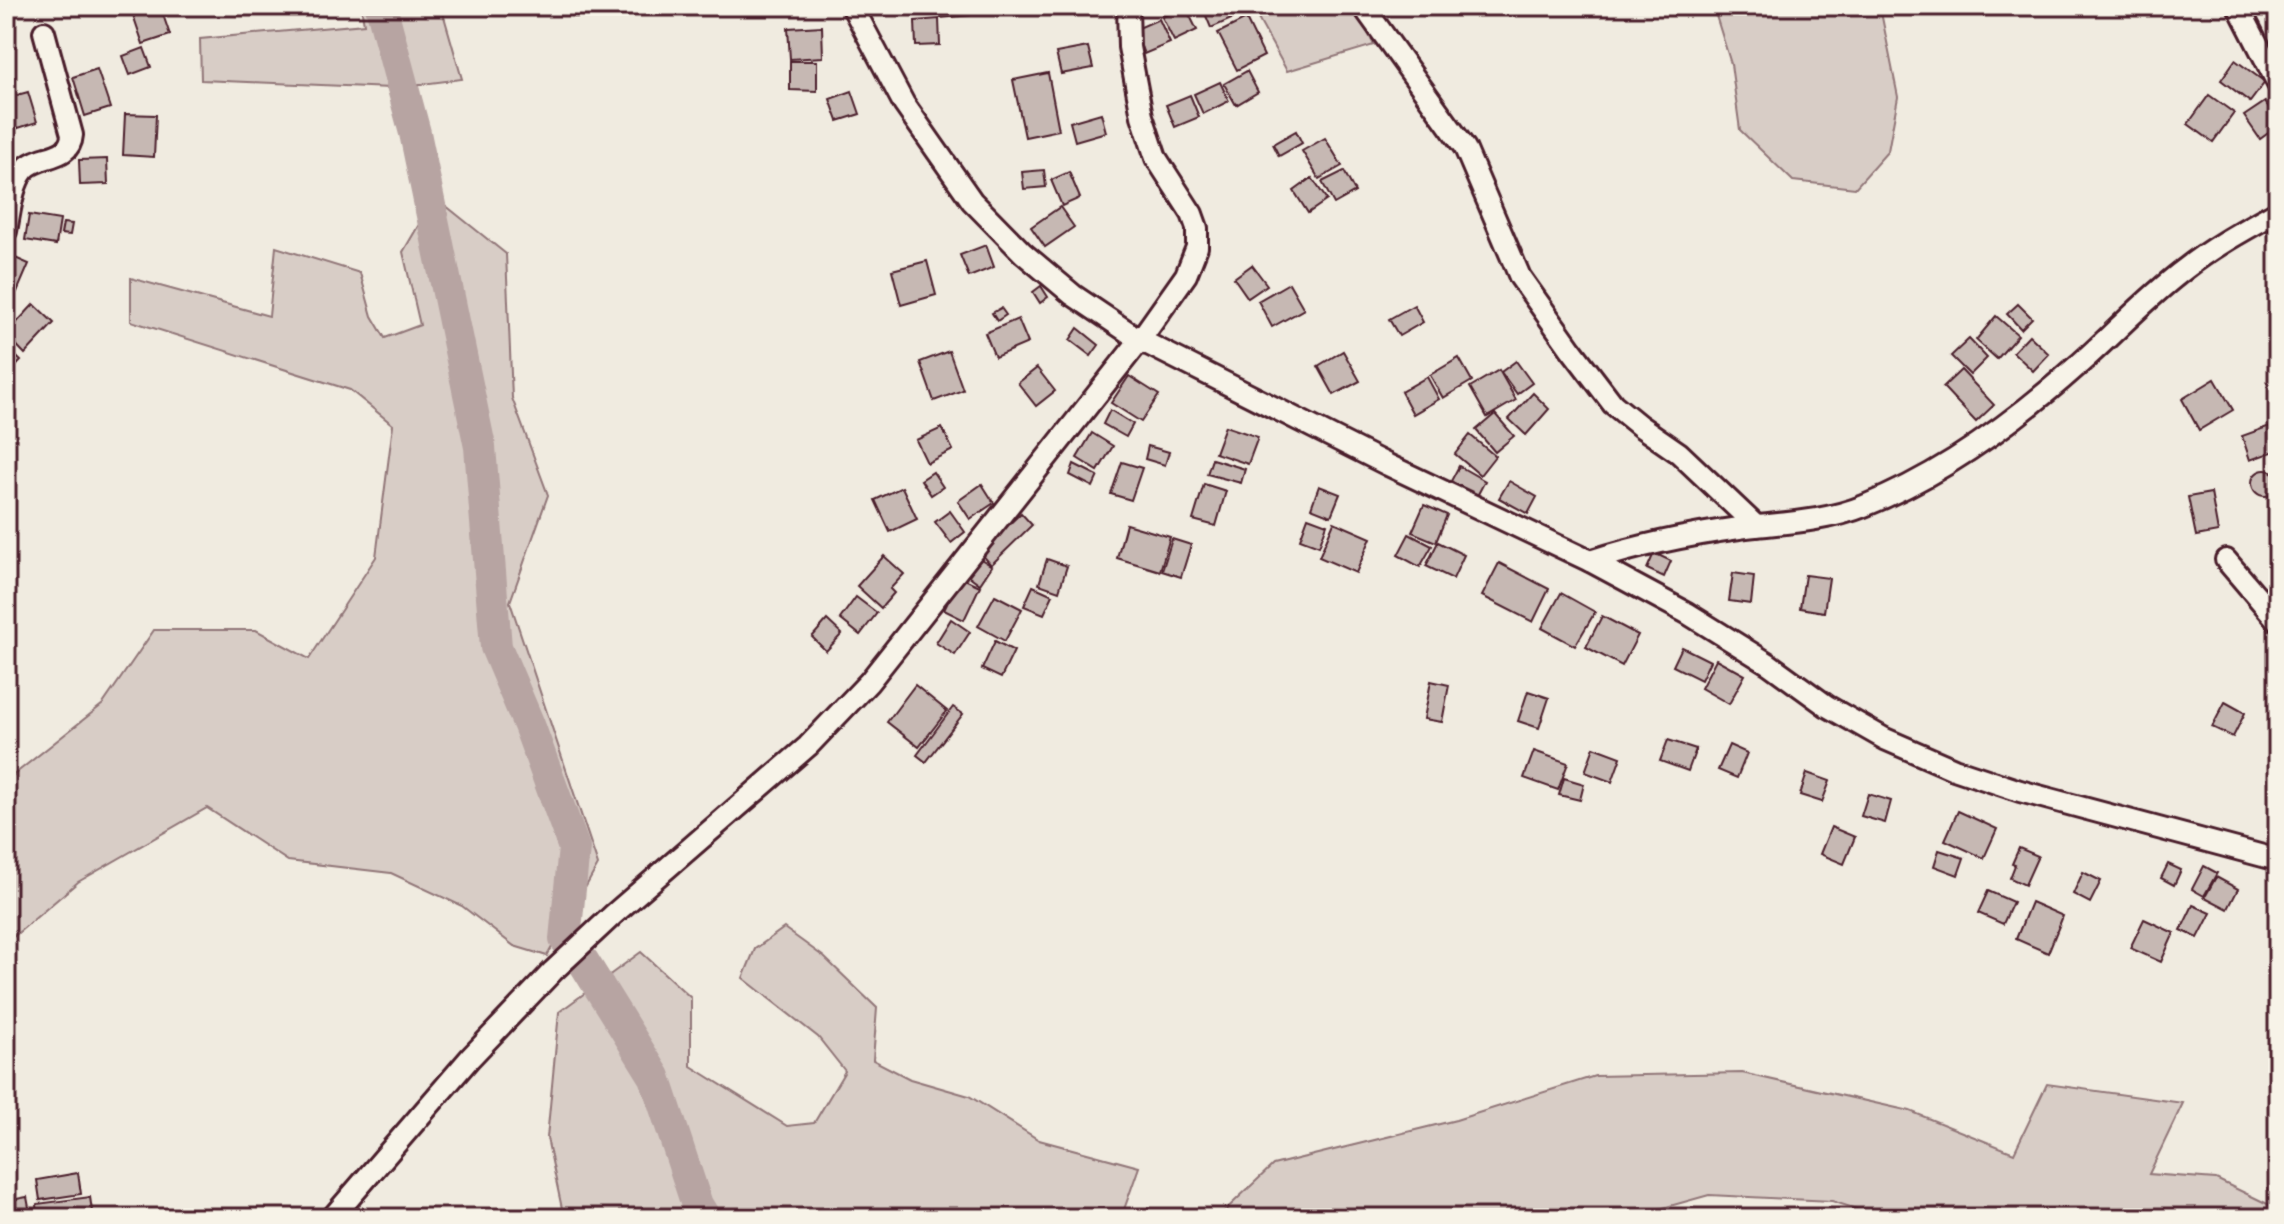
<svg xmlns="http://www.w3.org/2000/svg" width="2284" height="1224" viewBox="0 0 2284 1224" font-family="Dekko,sans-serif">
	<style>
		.green { fill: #d8cdc6; stroke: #917678; stroke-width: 2 }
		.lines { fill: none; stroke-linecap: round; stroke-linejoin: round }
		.river { stroke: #b7a4a2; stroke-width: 32 }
		.building { fill: #c6b8b3; stroke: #4a1f2b; stroke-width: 2 }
		.minor-casing { stroke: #4a1f2b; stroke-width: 26 }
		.minor { stroke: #f7f3e8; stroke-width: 20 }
	</style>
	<rect width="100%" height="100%" fill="#f0ebe0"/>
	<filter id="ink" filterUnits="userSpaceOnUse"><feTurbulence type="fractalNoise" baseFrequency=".0125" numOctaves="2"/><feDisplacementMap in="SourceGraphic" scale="16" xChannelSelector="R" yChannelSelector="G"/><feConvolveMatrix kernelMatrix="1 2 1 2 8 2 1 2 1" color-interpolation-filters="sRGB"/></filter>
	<g filter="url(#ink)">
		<g class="green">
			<polygon points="361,6 441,6 462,79 391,88 201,80 200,39 364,24"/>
			<polygon points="1248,6 1354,6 1374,45 1287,71 1256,15"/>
			<polygon points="1713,6 1877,6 1882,17 1898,97 1888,151 1855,188 1793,181 1740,130 1731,64"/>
			<polygon points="435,197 506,254 512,398 548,495 510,602 598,865 547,956 514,946 462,906 391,873 288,861 207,808 78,882 6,943 6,781 103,704 154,630 256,630 309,659 376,557 393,425 350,390 131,321 131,278 269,316 276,247 360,273 372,316 385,338 420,325 403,252"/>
			<polygon points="784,928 824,957 877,1008 873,1060 910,1079 969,1096 1039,1140 1139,1167 1121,1218 564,1218 547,1138 559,1012 641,952 691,998 691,1066 787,1126 814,1123 845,1071 818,1037 743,978 755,949"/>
			<polygon points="1742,1073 1910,1111 2014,1153 2047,1084 2183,1103 2149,1174 2216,1179 2278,1209 2278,1218 1884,1218 1832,1201 1709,1195 1627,1218 1217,1218 1273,1165 1456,1120 1595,1076"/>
		</g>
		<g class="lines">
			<g class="river">
				<polyline points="381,6 415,133 480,447 496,647 529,725 574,848 565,939"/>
				<polyline points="583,961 655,1077 697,1205 705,1218"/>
			</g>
		</g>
		<g class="building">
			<polygon points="130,6 160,6 170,35 143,44"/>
			<rect x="574" y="6" width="24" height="11"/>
			<polygon points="940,6 970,6 970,15 941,18"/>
			<polygon points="1185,6 1197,30 1174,41 1162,17"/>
			<polygon points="1202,6 1231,6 1236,17 1211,28"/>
			<polygon points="2268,6 2278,6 2278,28 2269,17 2273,13"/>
			<polygon points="939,19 940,45 916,46 915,21"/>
			<polygon points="1159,19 1170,43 1144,54 1134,30"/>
			<polygon points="1246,19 1264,56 1237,70 1218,33"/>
			<polygon points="822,26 823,57 790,59 788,28"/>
			<polygon points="1088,47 1093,68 1061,74 1056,53"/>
			<polygon points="144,48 151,67 130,75 123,56"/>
			<polygon points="2235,60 2265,82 2250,102 2221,80"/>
			<polygon points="790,61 817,61 817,91 790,90"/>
			<polygon points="97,69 110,108 85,116 73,77"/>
			<polygon points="1247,71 1258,92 1236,105 1224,84"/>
			<polygon points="1048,73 1059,130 1025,137 1013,80"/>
			<polygon points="1220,82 1229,101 1203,114 1194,94"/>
			<polygon points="852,91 860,114 838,121 830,99"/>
			<polygon points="28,92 37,122 6,132 6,98"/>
			<polygon points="1190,95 1199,117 1175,127 1166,105"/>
			<polygon points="2209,95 2234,113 2213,142 2188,124"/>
			<polygon points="2265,102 2278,121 2278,126 2260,139 2244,116"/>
			<polygon points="1101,113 1106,132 1075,141 1070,122"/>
			<polygon points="125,114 156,115 154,157 123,155"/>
			<polygon points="1296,131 1302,143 1279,156 1273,144"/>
			<polygon points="1325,138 1342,166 1319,179 1302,151"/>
			<polygon points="107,159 108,184 80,185 79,160"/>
			<polygon points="1044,170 1046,187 1024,189 1022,172"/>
			<polygon points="1344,171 1355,192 1334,204 1322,182"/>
			<polygon points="1069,172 1080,198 1062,206 1051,180"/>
			<polygon points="1312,178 1327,200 1308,213 1294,191"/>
			<polygon points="1060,207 1074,227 1045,247 1031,227"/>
			<polygon points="29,215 60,220 56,245 25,240"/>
			<polygon points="63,223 72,224 70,235 61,234"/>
			<polygon points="986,245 994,267 969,277 960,255"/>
			<polygon points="6,254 29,264 17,292 6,287"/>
			<polygon points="927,261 936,295 901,305 892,270"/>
			<polygon points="1252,265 1267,285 1248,298 1234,278"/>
			<polygon points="1289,283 1304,309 1272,327 1258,301"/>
			<polygon points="1041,286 1048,297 1040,303 1033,292"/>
			<polygon points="34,304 54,323 25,354 6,334"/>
			<polygon points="2018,304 2032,318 2021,329 2007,314"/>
			<polygon points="1414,305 1423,322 1399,336 1389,319"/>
			<polygon points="1001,308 1006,315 997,321 992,313"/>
			<polygon points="1996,316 2018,335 1997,359 1976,340"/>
			<polygon points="1018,319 1028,343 995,357 985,333"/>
			<polygon points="1078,328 1099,345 1091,356 1070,340"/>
			<polygon points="2029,335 2049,354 2033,371 2013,352"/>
			<polygon points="1969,339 1987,358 1970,375 1951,356"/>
			<polygon points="6,347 21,361 6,377"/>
			<polygon points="949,351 963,390 934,401 920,362"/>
			<polygon points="1343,351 1360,381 1334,395 1318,366"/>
			<polygon points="1459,358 1472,381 1443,398 1430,375"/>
			<polygon points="1516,361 1532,383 1517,394 1501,372"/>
			<polygon points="1037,368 1055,391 1036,406 1018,383"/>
			<polygon points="1499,370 1516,400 1487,417 1470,387"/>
			<polygon points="1961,370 1994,405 1976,422 1943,387"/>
			<polygon points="1129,376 1159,395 1141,422 1111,403"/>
			<polygon points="1427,377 1439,399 1413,414 1401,392"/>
			<polygon points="2215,379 2233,410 2199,430 2182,399"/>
			<polygon points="1533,393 1549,409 1526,435 1509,419"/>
			<polygon points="1110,410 1133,424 1126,437 1103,424"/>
			<polygon points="1495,414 1514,436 1495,452 1476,430"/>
			<polygon points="1225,426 1258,437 1248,464 1215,453"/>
			<polygon points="2270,426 2278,450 2250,460 2242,436"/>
			<polygon points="942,428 953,450 927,463 916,440"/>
			<polygon points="1092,433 1113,446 1098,471 1077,458"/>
			<polygon points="1470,435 1495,456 1480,475 1455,454"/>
			<polygon points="1148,446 1169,452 1165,465 1145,459"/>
			<polygon points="1212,459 1245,469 1241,483 1207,474"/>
			<polygon points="1122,462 1142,468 1131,500 1111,494"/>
			<polygon points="1074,464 1098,476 1093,487 1070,475"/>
			<polygon points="1459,466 1485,481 1477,496 1451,481"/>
			<circle cx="2265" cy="483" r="13"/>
			<polygon points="933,472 943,487 931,495 921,480"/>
			<polygon points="1509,481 1537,497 1528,514 1499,498"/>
			<polygon points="982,484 994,503 970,519 958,501"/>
			<polygon points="1204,484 1226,491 1216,526 1193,520"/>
			<polygon points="1319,486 1340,494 1331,516 1311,508"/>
			<polygon points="902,487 917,519 890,532 875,500"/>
			<polygon points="2211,493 2218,532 2196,536 2188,497"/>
			<polygon points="1424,505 1447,515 1436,542 1412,532"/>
			<polygon points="950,511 965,532 951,543 935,522"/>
			<polygon points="1021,513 1032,525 991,565 980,552"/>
			<polygon points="1308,517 1327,524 1319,546 1300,539"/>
			<polygon points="1334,522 1371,538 1356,573 1319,557"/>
			<polygon points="1126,524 1170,537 1160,571 1117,558"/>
			<polygon points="1409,534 1432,546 1420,567 1398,555"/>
			<polygon points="1172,539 1191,545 1181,577 1162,571"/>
			<polygon points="1438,542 1464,555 1453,579 1426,566"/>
			<polygon points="1654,553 1671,561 1664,577 1647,569"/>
			<polygon points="884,556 904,574 890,589 894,593 881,608 857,586"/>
			<polygon points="976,556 992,566 980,584 965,573"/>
			<polygon points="1047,559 1067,566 1059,591 1039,584"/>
			<polygon points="1499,563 1549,589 1533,622 1482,596"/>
			<polygon points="1733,573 1754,576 1751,604 1729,601"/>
			<polygon points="1805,575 1829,578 1824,612 1800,608"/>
			<polygon points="960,577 980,586 964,620 944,610"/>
			<polygon points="1033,586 1053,595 1044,614 1024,606"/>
			<polygon points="1561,593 1595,612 1575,646 1542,628"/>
			<polygon points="995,595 1022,609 1005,641 978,626"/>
			<polygon points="856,597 877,613 860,635 840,619"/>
			<polygon points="1602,616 1638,635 1622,666 1586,647"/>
			<polygon points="951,619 970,632 955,655 936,643"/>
			<polygon points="827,620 842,634 826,651 812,637"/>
			<polygon points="995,641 1014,651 1001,678 982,669"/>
			<polygon points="1682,647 1710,661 1701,680 1673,666"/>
			<polygon points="1716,659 1745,675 1729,704 1701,688"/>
			<polygon points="1431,681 1449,685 1442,722 1424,719"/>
			<polygon points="915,685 947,711 919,747 887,722"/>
			<polygon points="1528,691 1549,698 1539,728 1518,721"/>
			<polygon points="2225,702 2245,713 2233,737 2212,727"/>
			<polygon points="953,707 963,714 926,762 917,755"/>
			<polygon points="1668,740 1696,749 1688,771 1660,761"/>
			<polygon points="1729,745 1747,753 1737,778 1718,770"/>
			<polygon points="1594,747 1621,757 1612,782 1585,772"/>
			<polygon points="1534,751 1568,763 1558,790 1524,778"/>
			<polygon points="1807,773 1830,781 1822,802 1800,795"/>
			<polygon points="1564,778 1584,784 1580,800 1559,795"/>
			<polygon points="1868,794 1891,801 1885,823 1861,816"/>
			<polygon points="1958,811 1997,829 1984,858 1945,840"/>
			<polygon points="1831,827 1855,837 1844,864 1820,854"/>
			<polygon points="2019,848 2038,856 2025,885 2010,878 2015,865 2012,864"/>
			<polygon points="1939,850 1964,858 1958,875 1934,866"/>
			<polygon points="2168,864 2181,870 2174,885 2161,878"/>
			<polygon points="2204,866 2217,873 2204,896 2192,889"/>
			<polygon points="2083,872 2101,881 2090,903 2073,894"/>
			<polygon points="2216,877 2238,889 2228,909 2205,897"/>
			<polygon points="1988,891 2013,902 2003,924 1978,913"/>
			<polygon points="2031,902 2063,916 2048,953 2016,939"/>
			<polygon points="2193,905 2211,913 2198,938 2181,930"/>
			<polygon points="2144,919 2174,933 2161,962 2130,948"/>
			<polygon points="2278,952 2278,976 2269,972"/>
			<polygon points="78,1173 81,1194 40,1200 37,1180"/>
			<polygon points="27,1197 31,1218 6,1218 6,1201"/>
			<polygon points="90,1197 93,1218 38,1218 37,1204"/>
		</g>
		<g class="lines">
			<g class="minor-casing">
				<g id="minor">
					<polyline points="852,6 904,104 972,201 1023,253 1073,295 1140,340 1388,465 1590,561 1687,613 1769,664 1827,706 1885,739 1954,769 2020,791 2278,860"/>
					<polyline points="1363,6 1465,148 1520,277 1571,349 1613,404 1640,426 1679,453 1756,526"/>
					<polyline points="2238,6 2278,84"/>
					<path d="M6,231C10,212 12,185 24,170C38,153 70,162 72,135L44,32"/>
					<polyline points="2226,560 2278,621"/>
					<path d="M1590,561C1640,545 1688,535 1739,528C1780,523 1825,522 1864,506C1942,475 2014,422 2077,366C2114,334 2146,298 2185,269C2214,246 2246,229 2278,211"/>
					<polyline points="332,1218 470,1058 553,971 614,914 808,746 869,682 1140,340 1186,275 1197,247 1197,228 1192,214 1156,158 1142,116 1129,47 1128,6"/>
				</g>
			</g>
			<use href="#minor" class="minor"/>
		</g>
	</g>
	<rect width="2284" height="1224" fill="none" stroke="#f7f3e8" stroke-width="32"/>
	<rect x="16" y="16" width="2252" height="1192" fill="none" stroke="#4a1f2b" stroke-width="3" filter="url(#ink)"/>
</svg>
